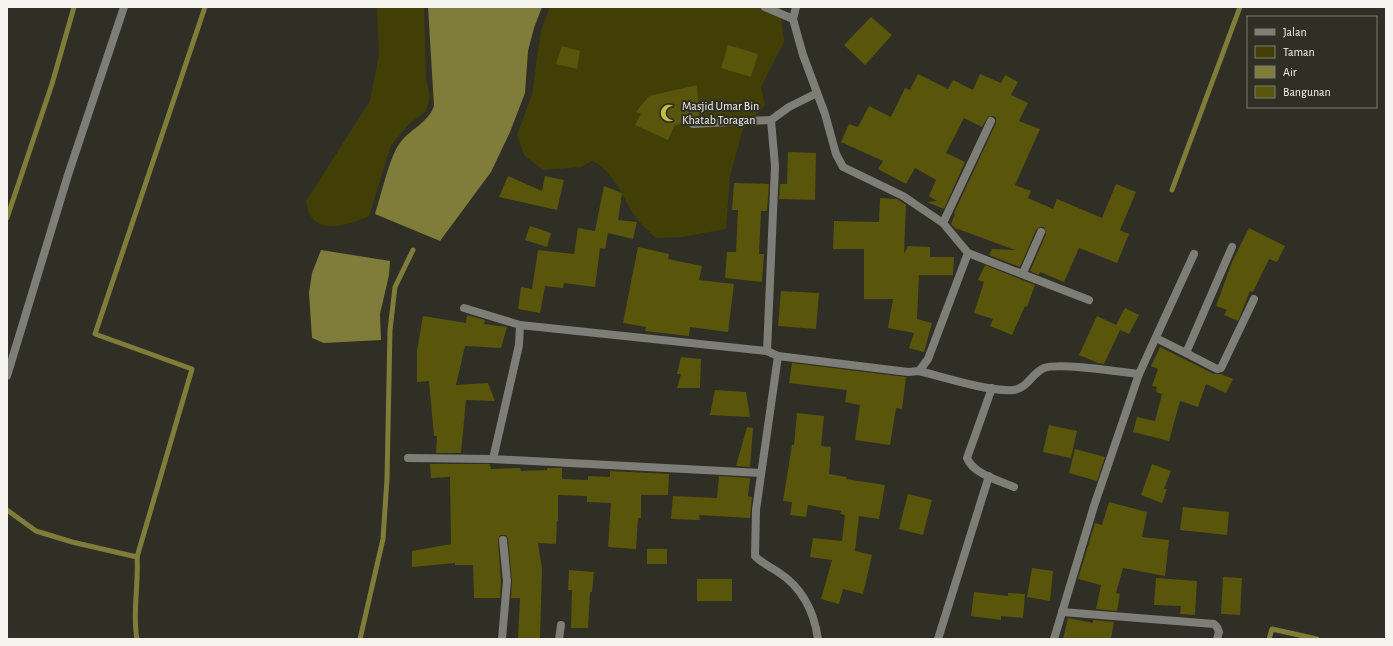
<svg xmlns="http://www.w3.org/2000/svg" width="1393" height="646" viewBox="0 0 1393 646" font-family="'Alegreya Sans',sans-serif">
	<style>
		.green { fill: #423f06 }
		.water { fill: #807c39 }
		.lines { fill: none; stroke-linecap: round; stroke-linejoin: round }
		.stream { stroke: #807c39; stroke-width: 5 }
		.building { fill: #59550a }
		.minor { stroke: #7e7e78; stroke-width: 8 }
		.labels { text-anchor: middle; stroke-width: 4; stroke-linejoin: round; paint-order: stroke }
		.poi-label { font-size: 12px; fill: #f4f3ed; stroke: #2f2f25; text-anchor: start }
	</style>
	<rect width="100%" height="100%" fill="#2f2f25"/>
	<g class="green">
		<path d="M377,7H424L426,78L430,97L425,112L409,124L391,145L369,216C345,227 310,237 306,201L370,101L379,54Z"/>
		<path d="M550,7H780L784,42L761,87L765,105L743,129L730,176L726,229L681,237L656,238C649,231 640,224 635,216C622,197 614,170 592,161L581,167L543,170L524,155L517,135L532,95L541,30Z"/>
	</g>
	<g class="water">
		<path d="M428,7H542L534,28L528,51L525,93L510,132L491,172L440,241L375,214C381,196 390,155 400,143C410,129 428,123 434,106Z"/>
		<polygon points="321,250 390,261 389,275 380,314 381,340 324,343 312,338 309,293 312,273"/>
	</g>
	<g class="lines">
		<g class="stream">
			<polyline points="1172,190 1240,7"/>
			<polyline points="7,218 52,84 74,7"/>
			<path d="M7,510L36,531L72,542L137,557C139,584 132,613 137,639"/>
			<polyline points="137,557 192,369 95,334 205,7"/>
			<polyline points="360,639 383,539 387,479 390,330 395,287 413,250"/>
			<polyline points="1269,639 1272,629 1317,639"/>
		</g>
	</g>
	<g class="building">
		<polygon points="871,17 892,35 865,65 844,45"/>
		<polygon points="728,45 758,54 751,77 721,68"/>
		<polygon points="562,46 580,51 577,69 556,64"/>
		<polygon points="918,74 948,89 953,80 973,90 980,74 1001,83 1005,75 1018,82 1011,95 1028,103 1019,121 1040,129 1015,185 1031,191 1028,198 1053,209 1057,199 1102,218 1116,184 1136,192 1120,230 1129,234 1117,263 1079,248 1064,282 1040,272 1039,275 1030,271 1046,234 1044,227 1040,227 1036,230 1020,267 989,255 992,249 1015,250 955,228 951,224 955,214 954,213 996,123 996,118 993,116 988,117 982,127 964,118 946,153 965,162 944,209 927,202 937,201 929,196 936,180 915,168 906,184 878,169 883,161 841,142 849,124 858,127 869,106 891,117 905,88 910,90"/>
		<polygon points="697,85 699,116 674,126 668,140 635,125 641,114 636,112 649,96"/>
		<polygon points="788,152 816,153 815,200 779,199 780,184 787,184"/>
		<polygon points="508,176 542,191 545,176 564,180 557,210 499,197"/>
		<polygon points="734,183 769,184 767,211 761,211 759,254 764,254 762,282 725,278 727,252 736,252 738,210 732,210"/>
		<polygon points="604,186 622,193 618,220 637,222 633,239 608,233 605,249 600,248 595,287 564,283 563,288 545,286 540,313 518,309 521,287 532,289 538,250 574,254 578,228 595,231"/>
		<polygon points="880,198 897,199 906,205 904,254 908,246 930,247 930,257 954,257 953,275 919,275 917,319 932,323 924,352 909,348 914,333 888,328 893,299 864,299 864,249 833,249 834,221 879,222"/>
		<polygon points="530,226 551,233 547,247 525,240"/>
		<polygon points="1249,228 1285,246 1277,262 1269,259 1253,292 1250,291 1238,321 1224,315 1227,310 1216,306 1232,262"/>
		<polygon points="638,247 669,254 668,259 702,266 699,280 734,284 728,332 690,327 689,336 645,331 646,327 623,323"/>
		<polygon points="985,265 1035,285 1027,307 1025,306 1012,335 990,326 993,319 974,313 984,282 978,280"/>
		<polygon points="781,291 819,293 816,329 778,326"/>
		<polygon points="1125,308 1139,315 1129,334 1120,330 1104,364 1098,363 1079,355 1097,316 1116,325"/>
		<polygon points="467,315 485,320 484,324 507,327 501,348 465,346 456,385 488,383 495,401 466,400 461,453 436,453 437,436 434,436 429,381 417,382 417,351 423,316 466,323"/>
		<polygon points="1160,347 1214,374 1221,374 1233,379 1226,393 1206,384 1198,407 1180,401 1169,441 1133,432 1137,417 1155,421 1162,394 1156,392 1157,387 1152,386 1158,369 1151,366"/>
		<polygon points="681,357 701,359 700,388 677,388 681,374 677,374"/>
		<polygon points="792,363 906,377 902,409 896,408 890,445 855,440 860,405 845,402 847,390 789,383"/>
		<polygon points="715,390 746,392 750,417 710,415"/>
		<polygon points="797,413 824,416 821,446 831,447 829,474 847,477 846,479 885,485 879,519 859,516 855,551 872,555 863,594 843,589 839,604 821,599 832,560 810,557 813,538 842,541 845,515 840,514 841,511 808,505 806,517 790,515 792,502 783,501 792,445 794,445"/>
		<polygon points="1049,425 1077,431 1071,458 1043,452"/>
		<polygon points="747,427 753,428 750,467 736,466"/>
		<polygon points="1075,449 1105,457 1097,481 1069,473"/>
		<polygon points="430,464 490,464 491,469 520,468 521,471 547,470 547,468 562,468 562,479 588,480 588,476 610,477 610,471 669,474 668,495 641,495 641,518 638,518 636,549 608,547 611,503 587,502 587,496 558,495 558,521 557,521 556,544 538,543 542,569 540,639 518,639 520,598 511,598 512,580 508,539 506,535 500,535 498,540 501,581 500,598 474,598 473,565 455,565 455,563 412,567 412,551 451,544 450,477 431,478"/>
		<polygon points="1152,464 1171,471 1164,489 1167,489 1162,503 1141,495"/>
		<polygon points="719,476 750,478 748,496 752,497 750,518 699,515 700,520 671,519 673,496 717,498"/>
		<polygon points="908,494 932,500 923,535 899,529"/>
		<polygon points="1109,502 1147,512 1142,537 1169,540 1165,576 1123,568 1116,593 1120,594 1117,611 1096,609 1101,585 1078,579 1095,523 1102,525"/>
		<polygon points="1183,507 1229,512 1227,535 1180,530"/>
		<rect x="647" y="549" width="20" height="15"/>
		<polygon points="1032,568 1053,571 1050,601 1027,597"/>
		<polygon points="569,570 594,572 592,592 590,592 588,628 571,628 572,590 568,590"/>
		<polygon points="1223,577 1242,578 1240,615 1221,614"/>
		<polygon points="1156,578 1197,581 1195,615 1180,614 1181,606 1154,605"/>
		<rect x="697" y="579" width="35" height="22"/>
		<polygon points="974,592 1008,596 1008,593 1025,594 1023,618 1001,616 1001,620 971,616"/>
		<polygon points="1068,618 1093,623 1093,620 1114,622 1111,639 1063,639"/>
	</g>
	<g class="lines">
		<g class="minor">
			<polyline points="765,7 793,19"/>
			<polyline points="796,7 793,19 803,55 825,114 836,154 843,167 903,196 943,223 968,253 928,359 919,371"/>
			<polyline points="693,124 771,120 789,107 817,93"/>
			<polyline points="943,223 991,121"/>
			<polyline points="968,253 1089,300"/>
			<polyline points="1023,273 1041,232"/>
			<polyline points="464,308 520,325"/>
			<polyline points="1156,338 1186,353 1232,247"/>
			<polyline points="767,351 775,166 771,120"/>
			<polyline points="1186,353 1217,369 1221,368 1254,299"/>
			<path d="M778,356L756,510L755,556C761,563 771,567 778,572C803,588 814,611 818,639"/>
			<polyline points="1139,374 1194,254"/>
			<polyline points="7,376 68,175 124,7"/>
			<path d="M992,388L967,458C973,474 1000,481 1014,487"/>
			<polyline points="408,458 493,459"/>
			<path d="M761,473L493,459L519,345L520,325L767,351L778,356L908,372L919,371C943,377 990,392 1013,390C1027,389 1032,373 1044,368C1059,362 1120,372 1139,374L1094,506L1054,639"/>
			<polyline points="1062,612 1214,624 1217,627 1219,632 1217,639"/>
			<polyline points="502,639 507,581 503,540"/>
			<polyline points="559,639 561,625"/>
			<polyline points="938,639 989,476"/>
		</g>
	</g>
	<defs>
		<g id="mosque-bare" transform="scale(1.38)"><path d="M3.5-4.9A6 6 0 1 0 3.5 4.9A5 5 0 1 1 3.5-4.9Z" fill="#c3bd3e" stroke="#2f2f25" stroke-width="2.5" paint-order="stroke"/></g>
	</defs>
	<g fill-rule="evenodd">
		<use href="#mosque-bare" x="669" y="113"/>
	</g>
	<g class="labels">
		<g class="poi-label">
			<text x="682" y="110">Masjid Umar Bin<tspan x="682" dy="14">Khatab Toragan</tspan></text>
		</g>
	</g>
	<rect width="1393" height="646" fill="none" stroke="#f4f3ed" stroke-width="16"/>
	<rect x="1247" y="16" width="130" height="92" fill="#2f2f25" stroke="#7e7d75"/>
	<rect x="1255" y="29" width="20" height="6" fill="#7e7e78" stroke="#7e7d75"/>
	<text x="1283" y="36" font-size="12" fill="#f4f3ed">Jalan</text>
	<rect x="1255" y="46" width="20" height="12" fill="#423f06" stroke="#7e7d75"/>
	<text x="1283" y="56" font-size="12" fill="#f4f3ed">Taman</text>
	<rect x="1255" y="66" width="20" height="12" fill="#807c39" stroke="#7e7d75"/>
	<text x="1283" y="76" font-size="12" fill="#f4f3ed">Air</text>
	<rect x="1255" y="86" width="20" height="12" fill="#59550a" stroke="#7e7d75"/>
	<text x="1283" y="96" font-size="12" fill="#f4f3ed">Bangunan</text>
</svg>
